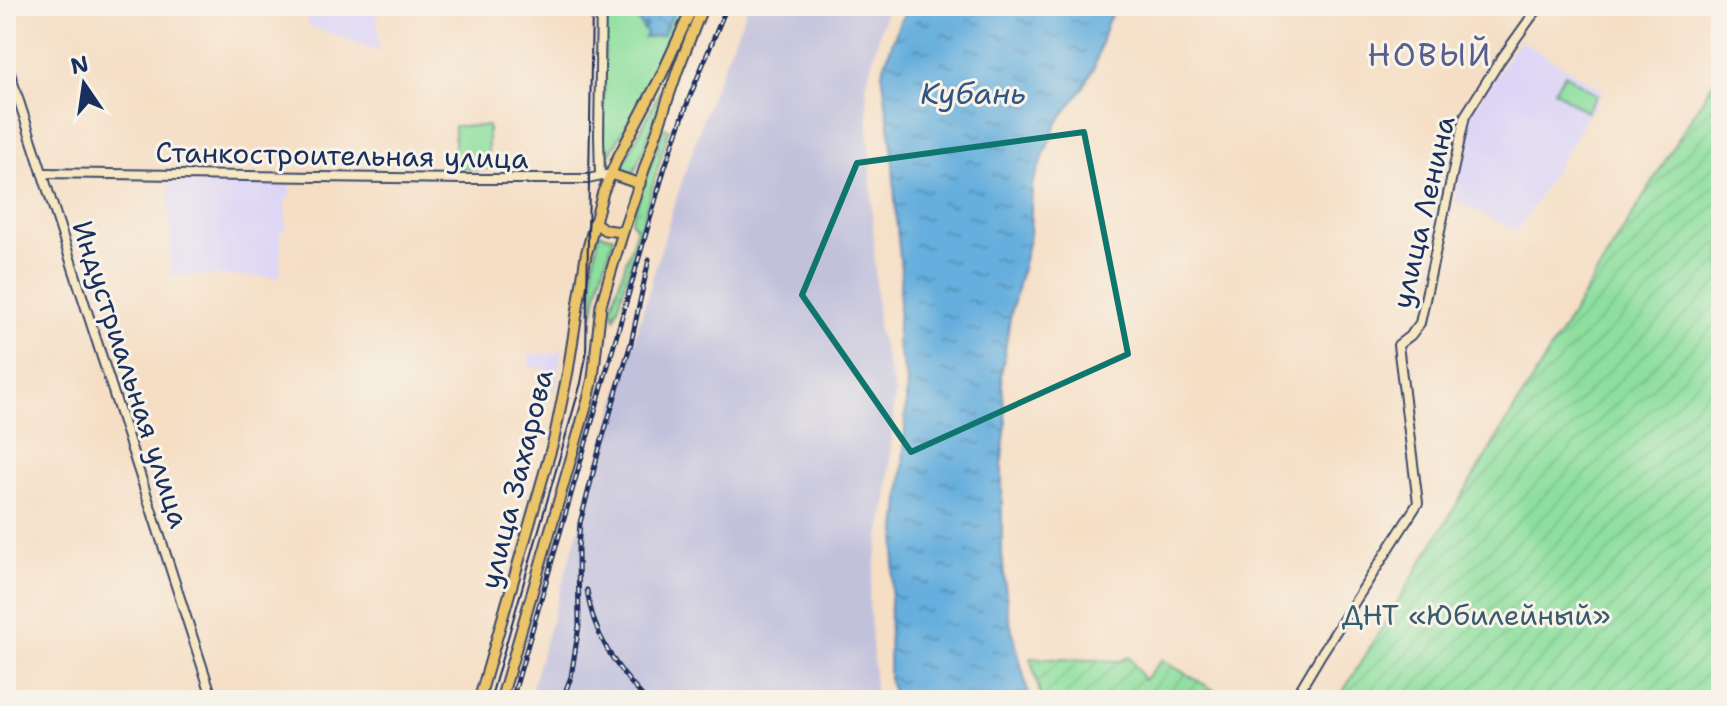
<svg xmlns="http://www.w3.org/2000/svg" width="1727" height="706" viewBox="0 0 1727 706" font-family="'Shantell Sans',sans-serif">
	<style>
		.built { fill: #ddd5f6 }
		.industrial { fill: #c2c1dc }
		.grass { fill: url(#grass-tufts); stroke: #54877e; stroke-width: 2 }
		.park { fill: #8edf9f; stroke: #54877e; stroke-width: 2 }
		.garden { fill: url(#garden-furrows); stroke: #54877e; stroke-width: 2 }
		.water { fill: url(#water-ripples); stroke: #406e9e; stroke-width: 2 }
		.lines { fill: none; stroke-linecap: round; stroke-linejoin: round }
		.secondary-casing { stroke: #3c496d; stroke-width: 12 }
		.primary-casing { stroke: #3c496d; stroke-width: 13 }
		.secondary { stroke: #f7e8c3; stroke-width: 8 }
		.primary { stroke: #ecc569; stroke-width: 9 }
		.tram { stroke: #1b2f5e; stroke-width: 2 }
		.rail-casing { stroke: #1b2f5e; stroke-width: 5 }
		.rail { stroke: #f7f3e8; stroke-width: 2; stroke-dasharray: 6; stroke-linecap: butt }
		.marked { fill: none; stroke: #0f766e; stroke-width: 6; stroke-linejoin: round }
		.labels { text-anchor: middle; stroke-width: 6; stroke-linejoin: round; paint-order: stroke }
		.street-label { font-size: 28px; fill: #1b2f5e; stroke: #f7f3e8 }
		.park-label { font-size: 28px; fill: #385b6e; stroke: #f7f3e8 }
		.water-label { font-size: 30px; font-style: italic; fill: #315584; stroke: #f7f3e8 }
		.quarter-label { font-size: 32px; letter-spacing: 2px; fill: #595e8c; stroke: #f7f3e8 }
	</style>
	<defs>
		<pattern id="grass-tufts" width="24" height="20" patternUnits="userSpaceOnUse" patternTransform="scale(2)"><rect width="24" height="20" fill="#8edf9f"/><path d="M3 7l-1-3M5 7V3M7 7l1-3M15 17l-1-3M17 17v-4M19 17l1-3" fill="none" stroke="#7ac08b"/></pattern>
		<pattern id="garden-furrows" width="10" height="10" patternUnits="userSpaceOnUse" patternTransform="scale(2)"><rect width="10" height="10" fill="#8edf9f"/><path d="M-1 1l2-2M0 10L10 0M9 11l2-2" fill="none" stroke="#7ac08b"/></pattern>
		<pattern id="water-ripples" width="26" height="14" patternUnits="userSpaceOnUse" patternTransform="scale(2)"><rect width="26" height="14" fill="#65aedd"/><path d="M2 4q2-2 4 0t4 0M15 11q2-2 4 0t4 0" fill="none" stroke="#528eb6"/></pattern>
	</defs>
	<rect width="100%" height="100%" fill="#f7f3e8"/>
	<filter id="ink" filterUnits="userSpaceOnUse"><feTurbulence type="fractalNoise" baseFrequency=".0125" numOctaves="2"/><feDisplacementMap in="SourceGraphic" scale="16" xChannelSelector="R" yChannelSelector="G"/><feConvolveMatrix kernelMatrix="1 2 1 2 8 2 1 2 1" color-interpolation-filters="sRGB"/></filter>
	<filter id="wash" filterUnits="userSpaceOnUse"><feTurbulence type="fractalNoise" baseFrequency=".006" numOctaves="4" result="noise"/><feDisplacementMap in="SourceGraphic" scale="32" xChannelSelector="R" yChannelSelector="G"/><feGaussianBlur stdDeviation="1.8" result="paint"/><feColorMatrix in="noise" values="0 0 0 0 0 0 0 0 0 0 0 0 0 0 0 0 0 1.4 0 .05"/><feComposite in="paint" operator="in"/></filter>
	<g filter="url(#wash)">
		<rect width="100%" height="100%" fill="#f5dec4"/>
		<g class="built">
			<polygon points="307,6 377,6 379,51 307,25"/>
			<polygon points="1519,40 1604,90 1517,232 1455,200 1469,117"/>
			<polygon points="169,183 290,185 290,198 285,199 286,230 281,230 280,277 171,275"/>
			<polygon points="558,349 562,350 556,389 547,388 546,369 529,368 529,354 557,354"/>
		</g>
		<polygon class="industrial" points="748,6 887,6 866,84 878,328 895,393 887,500 869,598 876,700 528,700 674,205 711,96"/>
		<g class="grass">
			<polygon points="686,33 688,34 636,168 633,173 627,173 623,167 624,163 650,112"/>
			<polygon points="664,128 669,129 615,318 611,309 637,228 631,221"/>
			<polygon points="599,233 614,237 600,280 593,316 593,266"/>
		</g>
		<g class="park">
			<polygon points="605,6 627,6 634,12 635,19 637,19 642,26 645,24 662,35 678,6 686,6 645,95 607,158 603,155"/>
			<polygon points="1565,74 1597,95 1586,112 1554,90"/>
			<rect x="454" y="126" width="34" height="43"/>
		</g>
		<g class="garden">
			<polygon points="1721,69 1721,700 1338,700"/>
			<polygon points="1129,657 1144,680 1162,660 1231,700 1042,700 1030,658 1121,661"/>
		</g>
		<g class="water">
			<polygon points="627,6 678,6 662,35 644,38 647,33 643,29 647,26 645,24 642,27 638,19 635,20 634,12"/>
			<polygon points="911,6 1116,6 1107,23 1094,68 1083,88 1057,123 1032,185 1030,235 1010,318 1001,376 1006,423 1002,459 1002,554 1008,614 1030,700 896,700 889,681 890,603 903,469 907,382 897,343 901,269 896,218 892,147 882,72 900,21"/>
		</g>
	</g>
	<g filter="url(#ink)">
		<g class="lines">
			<g class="secondary-casing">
				<g id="secondary">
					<polyline points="6,61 213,700"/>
					<polyline points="42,173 464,179 588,179 611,174"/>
					<polyline points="600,175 599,136 601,6"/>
					<polyline points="1294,700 1322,653 1418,503 1398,345 1411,335 1420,323 1465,116 1499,62 1532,16 1541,6"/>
				</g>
			</g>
			<g class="primary-casing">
				<g id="primary">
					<polyline points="611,174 640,184"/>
					<polyline points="594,222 605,230 623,232"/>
					<polyline points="479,700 554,439 568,371 586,255 603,192 618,157 661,76 693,6"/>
					<polyline points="501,700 588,400 593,378 601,305 623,232 678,69 703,6"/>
				</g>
			</g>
			<use href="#secondary" class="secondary"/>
			<use href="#primary" class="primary"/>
			<polyline class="tram" points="490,700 581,383 586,356 592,6"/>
			<g class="rail-casing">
				<g id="rail">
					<path d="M587,590C593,635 616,668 646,700"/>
					<polyline points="512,700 665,167 690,96 727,6"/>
					<polyline points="562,700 571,677 579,626 578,550 580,523 599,450 631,343 649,259"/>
				</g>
			</g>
			<use href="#rail" class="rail"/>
		</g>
	</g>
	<path class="marked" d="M1084,132L1128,354L911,452L802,295L857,163Z"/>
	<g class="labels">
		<g class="street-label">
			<text transform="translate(342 155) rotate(1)" y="10">Станкостроительная улица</text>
			<text transform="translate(1423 212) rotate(-77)" y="10">улица Ленина</text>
			<text transform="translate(131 374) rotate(72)" y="10">Индустриальная улица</text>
			<text transform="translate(516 479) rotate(-76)" y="10">улица Захарова</text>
		</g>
		<g class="park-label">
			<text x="1476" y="625">ДНТ «Юбилейный»</text>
		</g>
		<g class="water-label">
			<text x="973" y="104">Кубань</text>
		</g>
		<g class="quarter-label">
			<text x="1430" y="66">НОВЫЙ</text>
		</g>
	</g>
	<rect width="1727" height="706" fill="none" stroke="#f7f3e8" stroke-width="32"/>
	<g transform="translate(84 84) rotate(347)" stroke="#f7f3e8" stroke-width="6" paint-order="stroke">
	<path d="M0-6L14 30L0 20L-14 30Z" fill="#1b2f5e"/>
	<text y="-12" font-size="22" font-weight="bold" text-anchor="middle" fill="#1b2f5e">N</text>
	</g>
</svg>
